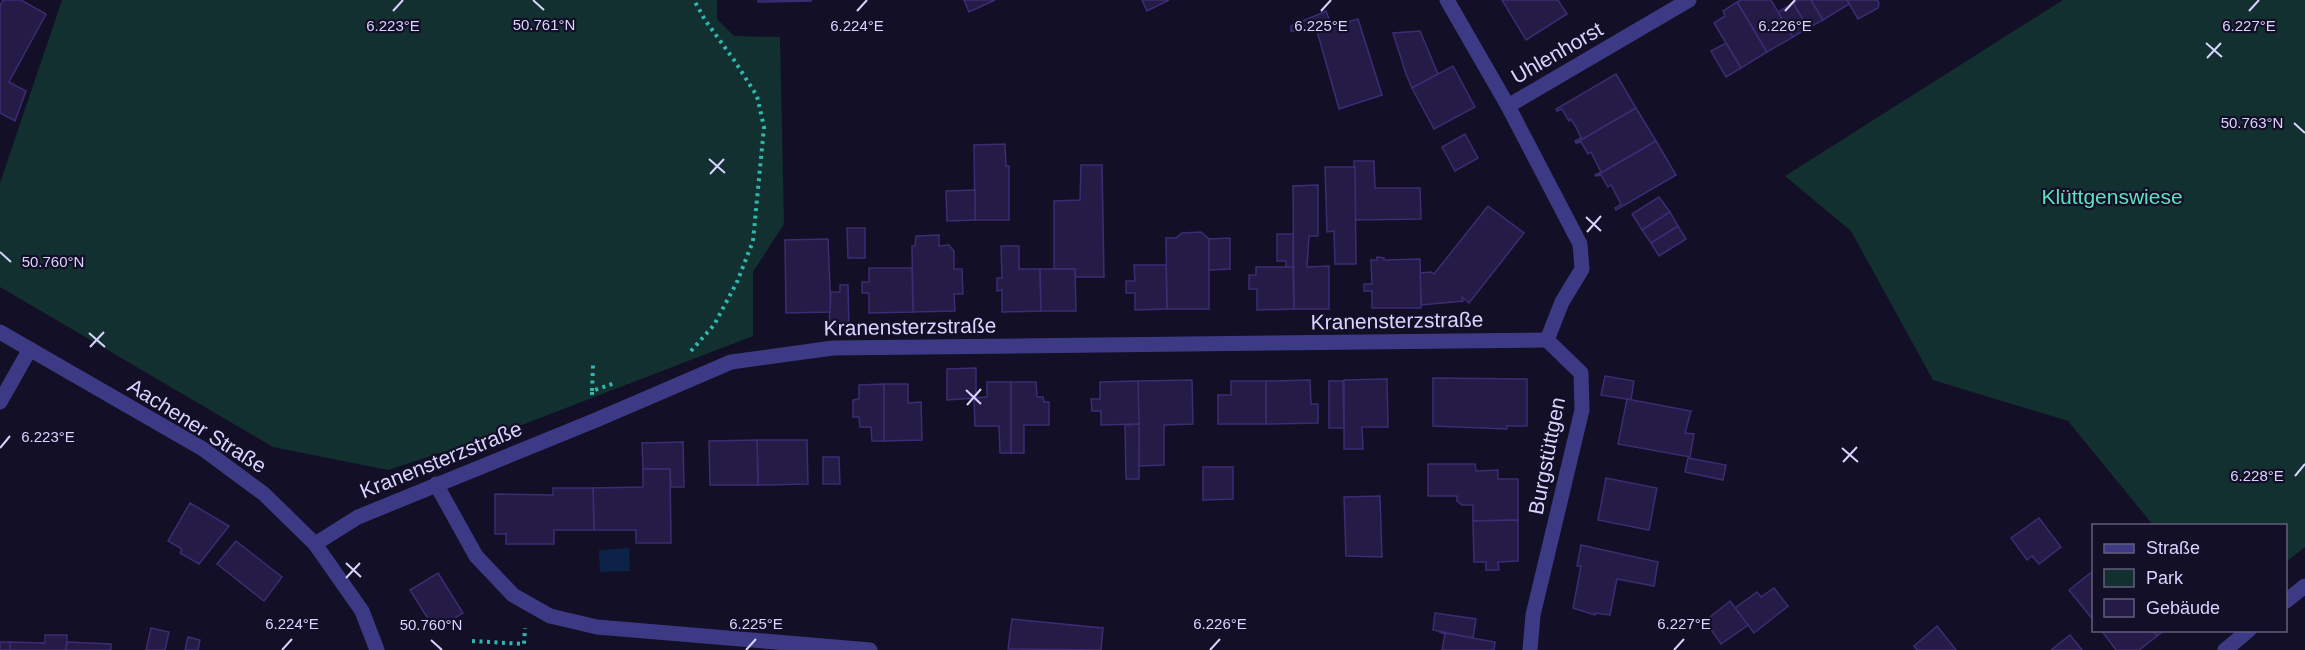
<svg xmlns="http://www.w3.org/2000/svg" width="2305" height="650" viewBox="0 0 2305 650" font-family="Helvetica,sans-serif">
	<style>
		.green { fill: #12302f }
		.water { fill: #0c2248 }
		.building { fill: #241b47; stroke: #3b2d73; stroke-width: 1.5 }
		.lines { fill: none; stroke-linecap: round; stroke-linejoin: round }
		.path { stroke: #2fb8b0; stroke-width: 4; stroke-dasharray: 3 4.5; stroke-linecap: butt }
		.service { stroke: #3d3a85; stroke-width: 15 }
		.minor { stroke: #3d3a85; stroke-width: 15 }
		.tertiary { stroke: #3d3a85; stroke-width: 15 }
		.ticks { fill: none; stroke: #d9d4ff; stroke-width: 2 }
		.labels { text-anchor: middle; stroke-width: 4.5; stroke-linejoin: round; paint-order: stroke }
		.street-label { font-size: 21px; fill: #d9d4ff; stroke: #130f26 }
		.park-label { font-size: 21px; fill: #5fe0c0; stroke: #130f26 }
		.ticks-label { font-size: 15px; text-anchor: middle; fill: #d9d4ff; stroke: #130f26; stroke-width: 4.5; stroke-linejoin: round; paint-order: stroke }
	</style>
	<rect width="100%" height="100%" fill="#130f26"/>
	<g class="green">
		<polygon points="62,0 717,0 717,19 734,36 780,37 784,224 753,272 753,336 501,433 388,470 273,447 0,287 0,183"/>
		<polygon points="2063,0 2305,0 2305,547 2286,562 2286,526 2153,525 2068,421 1933,380 1851,231 1785,176"/>
	</g>
	<polygon class="water" points="629,548 630,571 600,572 599,550"/>
	<g class="building">
		<polygon points="3,0 21,0 46,14 9,82 26,91 15,121 0,113 0,6"/>
		<polygon points="758,0 811,0 811,1 758,2"/>
		<polygon points="964,0 995,0 969,12"/>
		<polygon points="1142,0 1169,0 1147,11"/>
		<polygon points="1502,0 1558,0 1567,14 1526,40"/>
		<polygon points="1741,0 1771,0 1793,37 1767,52 1737,2"/>
		<polygon points="1798,0 1811,0 1823,20 1808,28 1793,3"/>
		<polygon points="1811,0 1847,0 1849,4 1823,20"/>
		<polygon points="1847,0 1877,0 1879,3 1878,8 1858,19"/>
		<polygon points="1737,2 1767,52 1741,68 1714,23 1725,16 1723,11"/>
		<polygon points="1793,3 1808,28 1793,37 1778,12"/>
		<polygon points="1326,11 1332,27 1321,31 1291,31 1291,26"/>
		<polygon points="1358,19 1382,95 1339,109 1317,31"/>
		<polygon points="1420,31 1438,74 1412,88 1406,74 1393,33"/>
		<polygon points="1726,43 1741,68 1726,77 1711,51"/>
		<polygon points="1453,66 1475,107 1434,129 1412,88"/>
		<polygon points="1616,74 1636,108 1576,143 1575,141 1581,138 1576,127 1571,119 1569,121 1562,109 1557,111 1556,109"/>
		<polygon points="1636,108 1656,141 1596,176 1595,175 1601,172 1591,152 1588,154 1581,142 1576,143"/>
		<polygon points="1465,134 1478,158 1455,171 1442,147"/>
		<polygon points="1656,141 1676,175 1616,210 1615,208 1621,204 1611,185 1608,187 1601,175 1596,176"/>
		<polygon points="1005,144 1006,166 1009,166 1009,220 975,220 974,145"/>
		<polygon points="1354,161 1374,161 1375,188 1420,188 1421,219 1355,220"/>
		<polygon points="1081,165 1102,165 1104,277 1075,277 1075,269 1054,269 1054,201 1080,200"/>
		<polygon points="1325,167 1355,167 1356,264 1335,264 1334,231 1327,232"/>
		<polygon points="1318,185 1318,236 1309,236 1307,267 1329,266 1329,309 1294,309 1293,186"/>
		<polygon points="975,190 975,220 947,221 946,191"/>
		<polygon points="1659,197 1670,212 1642,230 1632,214"/>
		<polygon points="1488,206 1524,233 1469,303 1462,297 1463,301 1421,305 1420,273 1431,272 1434,274"/>
		<polygon points="1670,212 1678,226 1651,243 1642,230"/>
		<polygon points="1678,226 1686,239 1659,256 1651,243"/>
		<polygon points="847,228 865,228 865,258 848,258"/>
		<polygon points="1201,232 1209,239 1209,309 1167,309 1166,238 1176,238 1182,233"/>
		<polygon points="1277,234 1293,234 1293,267 1286,267 1286,261 1277,261"/>
		<polygon points="939,235 939,246 949,245 954,251 954,269 962,269 963,294 954,294 955,311 913,312 912,246 915,246 916,236"/>
		<polygon points="1230,238 1230,269 1209,270 1209,239"/>
		<polygon points="828,239 831,312 786,313 785,240"/>
		<polygon points="1001,246 1019,246 1019,269 1040,269 1041,311 1002,312 1002,290 997,291 997,278 1002,278"/>
		<polygon points="1377,257 1384,258 1384,260 1420,259 1421,308 1372,308 1372,291 1364,291 1364,284 1372,284 1371,260 1377,260"/>
		<polygon points="1134,265 1166,265 1167,309 1135,310 1135,293 1126,293 1126,281 1135,281"/>
		<polygon points="1256,267 1293,267 1294,309 1257,310 1257,289 1249,289 1249,275 1256,275"/>
		<polygon points="869,268 912,268 913,312 869,313 869,293 862,293 862,282 869,282"/>
		<polygon points="1040,269 1075,269 1076,311 1041,311"/>
		<polygon points="840,285 848,285 849,327 829,325 831,292 840,292"/>
		<polygon points="976,368 976,398 947,400 947,369"/>
		<polygon points="1605,376 1634,381 1631,400 1601,395"/>
		<polygon points="1433,378 1527,379 1527,426 1507,426 1507,429 1433,426"/>
		<polygon points="1387,379 1388,427 1362,427 1363,449 1344,449 1344,380"/>
		<polygon points="1192,380 1193,424 1164,425 1164,465 1139,466 1138,381"/>
		<polygon points="1310,380 1311,404 1318,404 1318,423 1266,424 1266,381"/>
		<polygon points="1138,381 1139,424 1101,425 1101,411 1092,411 1091,399 1100,399 1100,382"/>
		<polygon points="1231,381 1266,381 1266,424 1218,424 1218,395 1231,395"/>
		<polygon points="1329,381 1343,381 1344,428 1329,428"/>
		<polygon points="987,382 1011,382 1011,453 1000,453 999,426 975,426 974,398 987,397"/>
		<polygon points="1011,382 1036,382 1037,397 1043,397 1044,402 1049,402 1049,425 1024,425 1024,453 1011,453"/>
		<polygon points="884,384 884,441 872,441 871,427 860,427 859,417 853,417 853,400 859,399 859,385"/>
		<polygon points="884,384 908,384 908,403 921,402 922,440 884,441"/>
		<polygon points="1627,399 1691,411 1685,433 1694,434 1690,457 1618,444"/>
		<polygon points="1139,424 1139,479 1126,479 1125,425"/>
		<polygon points="757,440 807,440 808,484 758,485"/>
		<polygon points="757,440 758,485 710,485 709,441"/>
		<polygon points="683,442 684,487 671,487 670,469 643,469 642,443"/>
		<polygon points="823,457 839,457 840,484 823,484"/>
		<polygon points="1688,458 1726,465 1723,480 1685,472"/>
		<polygon points="1428,464 1475,464 1476,471 1498,470 1498,479 1518,479 1518,520 1473,521 1473,505 1462,505 1457,501 1457,496 1428,496"/>
		<polygon points="1203,467 1233,467 1233,499 1203,500"/>
		<polygon points="643,469 670,469 671,543 636,543 636,530 594,530 593,488 643,487"/>
		<polygon points="1606,478 1657,488 1649,530 1598,520"/>
		<polygon points="553,488 593,488 594,530 554,530 554,544 506,544 506,534 495,534 495,494 553,495"/>
		<polygon points="1380,496 1382,557 1346,556 1344,497"/>
		<polygon points="190,503 229,526 199,564 180,553 182,549 168,541"/>
		<polygon points="2039,518 2061,547 2039,564 2032,556 2027,560 2011,538"/>
		<polygon points="1518,520 1518,561 1498,562 1499,570 1486,570 1486,562 1474,562 1473,521"/>
		<polygon points="236,541 282,577 264,601 217,564"/>
		<polygon points="1581,545 1658,562 1654,586 1617,579 1610,615 1595,613 1595,615 1573,608 1581,566 1577,566"/>
		<polygon points="2093,571 2094,571 2094,621 2069,590"/>
		<polygon points="438,573 463,613 435,630 410,590"/>
		<polygon points="1774,588 1788,606 1754,633 1735,608 1757,592 1761,597"/>
		<polygon points="1730,601 1748,625 1721,644 1705,621"/>
		<polygon points="1435,613 1476,619 1473,638 1433,630"/>
		<polygon points="1012,619 1103,628 1101,650 1008,649"/>
		<polygon points="1937,626 1956,650 1917,650 1914,646"/>
		<polygon points="151,628 169,632 165,650 146,650"/>
		<polygon points="2101,630 2153,630 2157,636 2139,650 2116,650"/>
		<polygon points="2153,630 2165,630 2157,636"/>
		<polygon points="1439,632 1495,642 1494,650 1442,650 1445,634"/>
		<polygon points="45,635 67,635 66,650 10,650 10,642 45,643"/>
		<polygon points="2070,635 2082,650 2051,650"/>
		<polygon points="188,637 200,640 198,650 185,650"/>
		<rect x="0" y="642" width="10" height="8"/>
		<polygon points="67,642 111,644 111,650 66,650"/>
	</g>
	<g class="lines">
		<g class="path">
			<polyline points="691,351 714,325 737,282 753,241 764,127 757,96 734,60 705,20 694,0"/>
			<polyline points="592,391 593,365"/>
			<polyline points="592,395 592,391 615,383"/>
			<polyline points="472,641 524,644 525,628"/>
		</g>
		<polyline class="service" points="0,402 30,349"/>
		<g class="minor">
			<polyline points="1447,0 1508,106 1580,244 1582,269 1562,302 1547,340 1581,373 1582,410 1533,615 1530,650"/>
			<polyline points="1508,106 1689,0"/>
			<polyline points="436,484 476,556 513,595 550,616 597,627 870,650"/>
			<polyline points="315,544 358,517 596,420 731,362 833,348 1547,340"/>
		</g>
		<g class="tertiary">
			<polyline points="0,332 203,449 264,494 315,544 362,611 377,650"/>
			<polyline points="2286,601 2305,586"/>
			<polyline points="2225,650 2249,630"/>
		</g>
	</g>
	<path class="ticks" d="M533,0L544,10M393,11L403,0M857,11L867,0M1321,11L1331,0M1785,11L1795,0M2249,11L2259,0M2206,43L2222,57M2207,58L2221,43M2294,123L2305,133M709,159L725,173M710,174L724,159M1586,217L1601,231M1587,232L1601,216M0,252L11,262M89,333L105,347M90,347L104,332M966,390L981,404M967,405L981,389M0,448L10,436M1842,448L1858,462M1843,462L1857,447M2295,476L2305,464M346,563L361,577M346,578L360,563M431,640L442,650M282,650L292,639M746,650L756,639M1210,650L1220,639M1674,650L1684,639"/>
	<g class="labels">
		<g class="street-label">
			<text transform="translate(1557 53) rotate(-30)" y="7">Uhlenhorst</text>
			<text transform="translate(1397 321) rotate(-1)" y="7">Kranensterzstraße</text>
			<text transform="translate(910 327) rotate(-1)" y="7">Kranensterzstraße</text>
			<text transform="translate(197 426) rotate(32)" y="7">Aachener Straße</text>
			<text transform="translate(1547 456) rotate(-79)" y="7">Burgstüttgen</text>
			<text transform="translate(441 460) rotate(-22)" y="7">Kranensterzstraße</text>
		</g>
		<g class="park-label">
			<text x="2112" y="204">Klüttgenswiese</text>
		</g>
	</g>
	<g class="ticks-label">
		<text x="544" y="30">50.761°N</text>
		<text x="393" y="31">6.223°E</text>
		<text x="857" y="31">6.224°E</text>
		<text x="1321" y="31">6.225°E</text>
		<text x="1785" y="31">6.226°E</text>
		<text x="2249" y="31">6.227°E</text>
		<text x="2252" y="128">50.763°N</text>
		<text x="53" y="267">50.760°N</text>
		<text x="48" y="442">6.223°E</text>
		<text x="2257" y="481">6.228°E</text>
		<text x="292" y="629">6.224°E</text>
		<text x="756" y="629">6.225°E</text>
		<text x="1220" y="629">6.226°E</text>
		<text x="1684" y="629">6.227°E</text>
		<text x="431" y="630">50.760°N</text>
	</g>
	<rect x="2092" y="524" width="195" height="108" fill="#130f26" stroke="#625e7d" stroke-width="1.5"/>
	<rect x="2104" y="544" width="30" height="9" fill="#3d3a85" stroke="#625e7d" stroke-width="1.5"/>
	<text x="2146" y="554" font-size="18" fill="#d9d4ff">Straße</text>
	<rect x="2104" y="569" width="30" height="18" fill="#12302f" stroke="#625e7d" stroke-width="1.5"/>
	<text x="2146" y="584" font-size="18" fill="#d9d4ff">Park</text>
	<rect x="2104" y="599" width="30" height="18" fill="#241b47" stroke="#625e7d" stroke-width="1.5"/>
	<text x="2146" y="614" font-size="18" fill="#d9d4ff">Gebäude</text>
</svg>
